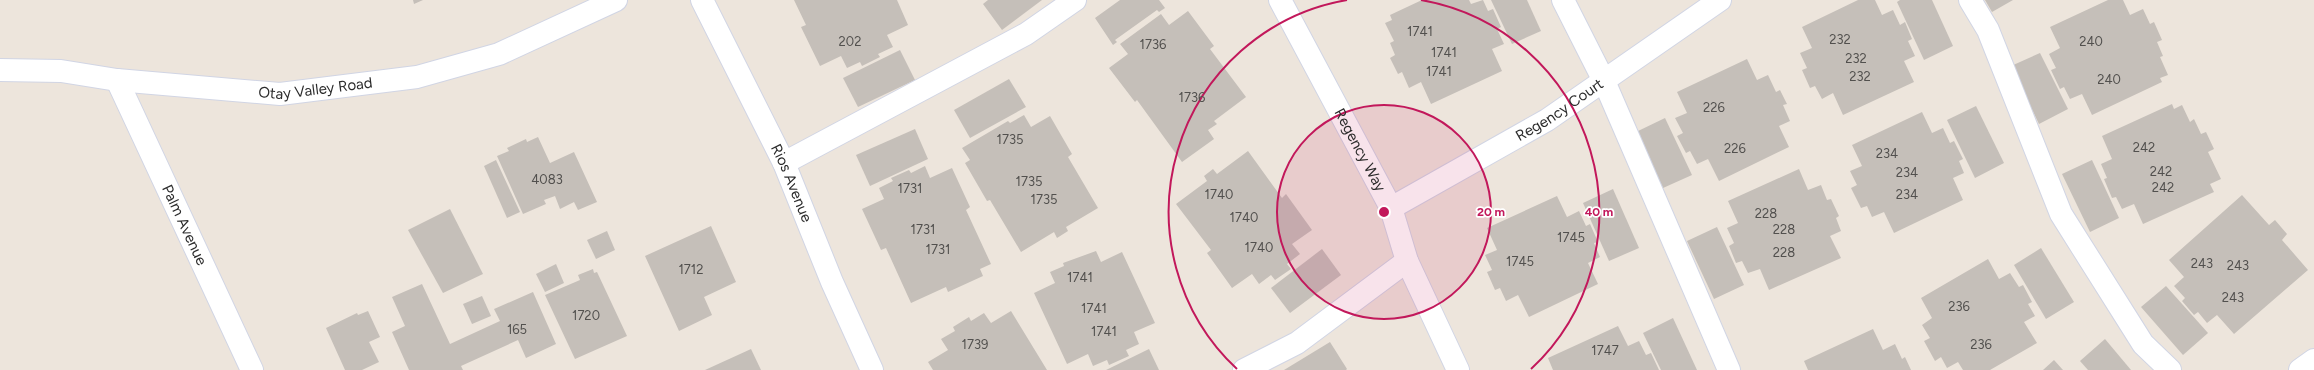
<svg xmlns="http://www.w3.org/2000/svg" width="2314" height="370" viewBox="0 0 2314 370" font-family="Figtree,sans-serif">
	<style>
		.building { fill: #c5bfb9 }
		.lines { fill: none; stroke-linecap: round; stroke-linejoin: round }
		.minor-casing { stroke: #d1d5e4; stroke-width: 24 }
		.minor { stroke: #fff; stroke-width: 22 }
		.ring { fill: none; stroke: #c2185b; stroke-width: 2 }
		.labels { text-anchor: middle; stroke-width: 3.5; stroke-linejoin: round; paint-order: stroke }
		.number-label { font-size: 13px; fill: #52504e }
		.street-label { font-size: 15px; fill: #2b2b2b; stroke: #fff }
		.centre { fill: #c2185b; stroke: #fff; stroke-width: 2 }
		.ring-label { font-size: 12px; text-anchor: middle; font-weight: bold; fill: #c2185b; stroke: #fff; stroke-width: 3.5; stroke-linejoin: round; paint-order: stroke }
	</style>
	<rect width="100%" height="100%" fill="#ede5dc"/>
	<g class="building">
		<polygon points="413,0 423,0 414,4"/>
		<polygon points="794,0 897,0 908,25 887,35 893,47 878,54 880,57 862,66 860,62 847,68 841,56 820,66 801,27 806,25"/>
		<polygon points="988,0 1042,0 1002,30 983,4"/>
		<polygon points="1120,0 1159,0 1165,8 1159,12 1157,10 1115,40 1117,42 1113,45 1095,18"/>
		<polygon points="1422,0 1469,0 1471,4 1483,0 1488,11 1493,9 1501,27 1497,29 1504,44 1492,49 1502,71 1431,104 1421,82 1409,88 1402,72 1398,74 1390,58 1395,55 1390,43 1394,41 1385,23 1392,20 1390,15"/>
		<polygon points="1491,0 1527,0 1541,31 1512,44"/>
		<polygon points="1858,0 1875,0 1882,15 1893,10 1900,25 1905,22 1912,39 1908,41 1915,56 1904,61 1914,82 1843,115 1833,93 1822,99 1815,86 1810,88 1802,70 1807,68 1800,53 1812,48 1802,27"/>
		<polygon points="1900,0 1932,0 1953,46 1924,60 1897,2"/>
		<polygon points="1985,0 2013,0 1992,12"/>
		<polygon points="2108,0 2123,0 2130,15 2143,9 2150,24 2154,22 2162,40 2157,42 2163,56 2160,57 2168,75 2160,78 2162,82 2092,115 2082,94 2070,99 2064,87 2060,89 2051,70 2056,68 2049,54 2060,48 2050,27"/>
		<polygon points="1188,11 1214,46 1210,49 1246,97 1214,121 1217,124 1208,130 1214,139 1182,162 1137,100 1135,102 1109,68 1128,54 1120,44 1161,14 1169,25"/>
		<polygon points="900,50 915,80 858,107 843,78"/>
		<polygon points="2040,53 2068,109 2039,124 2011,66"/>
		<polygon points="1747,59 1757,80 1768,75 1776,92 1780,90 1787,104 1783,105 1790,121 1779,126 1789,147 1719,181 1708,159 1697,164 1690,151 1686,153 1677,136 1683,133 1675,118 1687,113 1677,92"/>
		<polygon points="1009,79 1026,107 970,138 954,110"/>
		<polygon points="2172,104 2174,109 2182,105 2190,122 2194,119 2201,134 2206,132 2214,149 2208,152 2221,179 2210,184 2214,192 2143,224 2134,204 2122,209 2116,197 2112,198 2104,179 2107,178 2101,164 2112,159 2102,136"/>
		<polygon points="1976,106 2004,163 1975,178 1947,120"/>
		<polygon points="1922,112 1932,133 1943,128 1950,143 1954,141 1963,159 1959,161 1964,173 1953,178 1963,200 1894,233 1884,212 1872,217 1867,206 1861,208 1851,188 1857,185 1850,171 1862,166 1852,145"/>
		<polygon points="1024,115 1031,127 1050,116 1072,154 1068,157 1098,208 1066,227 1068,231 1057,238 1054,232 1021,252 990,200 987,201 965,163 970,160 962,148 1008,121 1010,123"/>
		<polygon points="1665,118 1692,175 1663,188 1636,132"/>
		<polygon points="915,129 928,159 870,186 856,155"/>
		<polygon points="538,137 550,163 574,152 597,202 578,210 574,202 560,209 555,196 544,200 546,204 523,214 497,156 509,151 507,148 526,139 527,142"/>
		<polygon points="1248,151 1282,198 1286,194 1312,230 1292,244 1300,254 1287,264 1291,269 1275,280 1271,275 1259,284 1252,274 1232,288 1207,253 1211,250 1176,204 1207,181 1204,176 1213,169 1217,174"/>
		<polygon points="496,160 520,212 507,218 484,166"/>
		<polygon points="2092,160 2119,218 2090,232 2062,174"/>
		<polygon points="925,166 930,178 952,168 970,207 966,210 991,264 980,269 983,276 948,292 946,287 911,303 886,248 881,250 862,209 884,199 879,188 893,181 891,178 909,170 911,173"/>
		<polygon points="1799,169 1808,190 1821,185 1827,200 1831,199 1839,216 1836,218 1841,231 1830,236 1841,258 1769,290 1760,269 1748,273 1742,261 1736,263 1729,246 1734,243 1727,228 1738,223 1728,201"/>
		<polygon points="1613,189 1639,248 1609,261 1583,203"/>
		<polygon points="2242,195 2269,225 2275,220 2287,234 2282,240 2308,270 2234,334 2217,315 2207,323 2198,312 2194,315 2182,301 2185,298 2174,286 2184,277 2169,260"/>
		<polygon points="1557,196 1567,217 1579,211 1586,226 1590,224 1598,242 1594,243 1600,257 1588,263 1598,284 1529,317 1518,295 1506,301 1500,288 1495,290 1487,272 1492,270 1485,255 1497,250 1487,228"/>
		<polygon points="450,209 483,274 443,293 408,230"/>
		<polygon points="711,226 736,282 704,297 712,315 679,331 645,256"/>
		<polygon points="1717,227 1744,285 1714,299 1687,241"/>
		<polygon points="607,231 615,250 596,259 587,240"/>
		<polygon points="2041,248 2074,302 2046,319 2014,265"/>
		<polygon points="1322,249 1341,275 1290,313 1271,288"/>
		<polygon points="1096,251 1101,262 1122,252 1155,323 1134,332 1139,344 1126,350 1129,356 1109,365 1107,360 1093,366 1088,354 1067,364 1034,293 1055,283 1050,272 1064,266 1063,263"/>
		<polygon points="1988,259 1999,279 2010,273 2019,287 2023,285 2032,302 2028,304 2035,316 2024,322 2037,343 1990,370 1963,370 1958,362 1947,368 1941,357 1935,361 1924,341 1930,338 1922,325 1932,318 1921,298"/>
		<polygon points="556,264 564,283 545,292 536,274"/>
		<polygon points="593,269 594,273 597,272 627,336 575,359 545,295 580,280 578,275"/>
		<polygon points="422,284 450,344 500,321 494,309 533,292 556,344 526,358 518,340 461,366 463,370 409,370 392,332 405,326 392,297"/>
		<polygon points="2166,286 2208,333 2183,355 2141,307"/>
		<polygon points="482,296 491,316 472,324 463,304"/>
		<polygon points="368,311 380,337 369,342 379,362 362,370 345,370 326,328 357,313 358,315"/>
		<polygon points="1011,311 1047,370 933,370 928,362 948,350 941,339 955,331 953,327 969,317 971,321 984,313 991,323"/>
		<polygon points="1673,318 1697,370 1661,370 1643,333"/>
		<polygon points="1618,326 1628,346 1639,341 1646,355 1651,353 1659,370 1553,370 1548,358"/>
		<polygon points="1873,329 1883,350 1895,344 1902,359 1905,357 1911,370 1808,370 1804,361"/>
		<polygon points="2105,339 2131,370 2088,370 2080,361"/>
		<polygon points="1330,342 1347,369 1346,370 1284,370"/>
		<polygon points="751,349 761,370 705,370"/>
		<polygon points="1149,349 1159,370 1106,370"/>
		<polygon points="2054,360 2063,370 2043,370"/>
	</g>
	<g class="lines">
		<g class="minor-casing">
			<g id="minor">
				<path id="s1" d="M702,0L784,163L832,282L872,370"/>
				<path id="s2" d="M1280,0L1391,208L1407,261L1458,370"/>
				<polyline points="1563,0 1604,81 1729,370"/>
				<polyline points="1970,0 1988,30 2061,214 2143,344 2170,370"/>
				<path id="s3" d="M0,70L61,71L117,80L280,94L417,77L499,54L616,0"/>
				<path id="s4" d="M117,80L252,370"/>
				<polyline points="784,163 1026,34 1075,0"/>
				<path id="s5" d="M1391,208L1547,120L1720,0"/>
				<polyline points="1244,370 1297,343 1407,261"/>
				<polyline points="2300,370 2314,360"/>
			</g>
		</g>
		<use href="#minor" class="minor"/>
	</g>
	<circle cx="1384" cy="212" r="107" fill="#c2185b" fill-opacity=".12"/>
	<g class="ring">
		<circle cx="1384" cy="212" r="107"/>
		<path d="M1237 369A215 215 0 0 1 1347 0M1421 0A215 215 0 0 1 1531 369"/>
	</g>
	<g class="labels">
		<g class="number-label">
			<text x="1420" y="36">1741</text>
			<text x="1840" y="44">232</text>
			<text x="850" y="46">202</text>
			<text x="2091" y="46">240</text>
			<text x="1153" y="49">1736</text>
			<text x="1444" y="57">1741</text>
			<text x="1856" y="63">232</text>
			<text x="1439" y="76">1741</text>
			<text x="1860" y="81">232</text>
			<text x="2109" y="84">240</text>
			<text x="1192" y="102">1736</text>
			<text x="1714" y="112">226</text>
			<text x="1010" y="144">1735</text>
			<text x="2144" y="152">242</text>
			<text x="1735" y="153">226</text>
			<text x="1887" y="158">234</text>
			<text x="2161" y="176">242</text>
			<text x="1907" y="177">234</text>
			<text x="547" y="184">4083</text>
			<text x="1029" y="186">1735</text>
			<text x="2163" y="192">242</text>
			<text x="910" y="193">1731</text>
			<text x="1219" y="199">1740</text>
			<text x="1907" y="199">234</text>
			<text x="1044" y="204">1735</text>
			<text x="1766" y="218">228</text>
			<text x="1244" y="222">1740</text>
			<text x="923" y="234">1731</text>
			<text x="1784" y="234">228</text>
			<text x="1571" y="242">1745</text>
			<text x="1259" y="252">1740</text>
			<text x="938" y="254">1731</text>
			<text x="1784" y="257">228</text>
			<text x="1520" y="266">1745</text>
			<text x="2202" y="268">243</text>
			<text x="2238" y="270">243</text>
			<text x="691" y="274">1712</text>
			<text x="1080" y="282">1741</text>
			<text x="2233" y="302">243</text>
			<text x="1959" y="311">236</text>
			<text x="1094" y="313">1741</text>
			<text x="586" y="320">1720</text>
			<text x="517" y="334">165</text>
			<text x="1104" y="336">1741</text>
			<text x="975" y="349">1739</text>
			<text x="1981" y="349">236</text>
			<text x="1605" y="355">1747</text>
		</g>
		<g class="street-label">
			<text dy="5" stroke="none"><textPath href="#s3" startOffset="317">Otay Valley Road</textPath></text>
			<text dy="5" stroke="none"><textPath href="#s5" startOffset="195">Regency Court</textPath></text>
			<text dy="5" stroke="none"><textPath href="#s2" startOffset="170">Regency Way</textPath></text>
			<text dy="5" stroke="none"><textPath href="#s1" startOffset="204">Rios Avenue</textPath></text>
			<text dy="5" stroke="none"><textPath href="#s4" startOffset="160">Palm Avenue</textPath></text>
		</g>
	</g>
	<circle cx="1384" cy="212" r="6" class="centre"/>
	<g class="ring-label">
		<text x="1491" y="216">20 m</text>
		<text x="1599" y="216">40 m</text>
	</g>
</svg>
